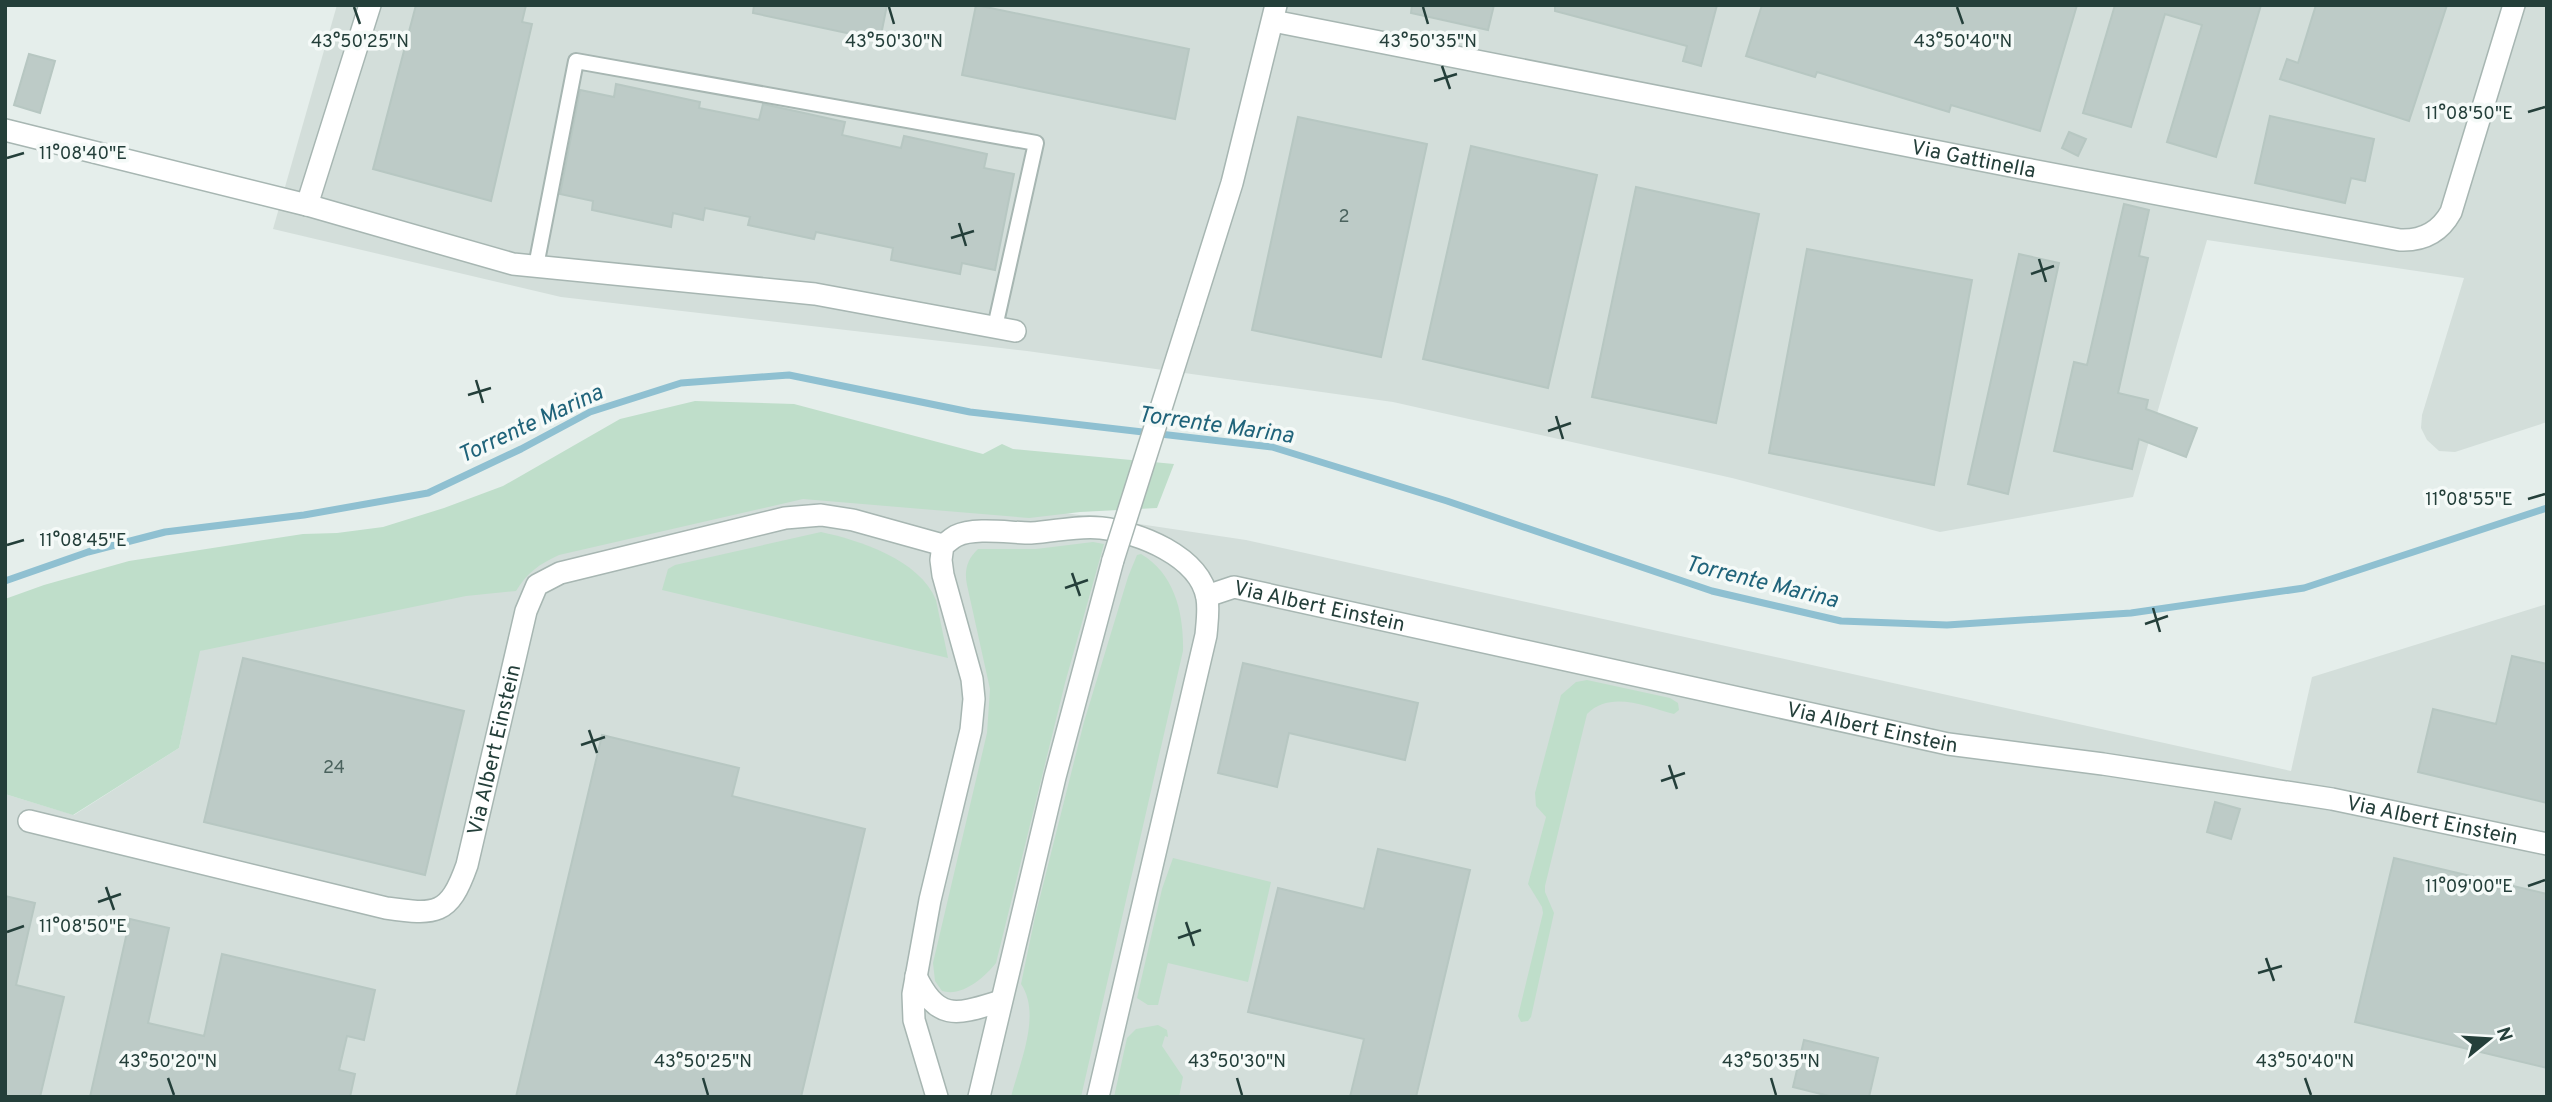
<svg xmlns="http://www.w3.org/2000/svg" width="2552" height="1102" viewBox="0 0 2552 1102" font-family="Overpass,sans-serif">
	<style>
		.built { fill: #d3deda }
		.green { fill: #bfdeca }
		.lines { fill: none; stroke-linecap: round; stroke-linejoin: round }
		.stream { stroke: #8fc0d1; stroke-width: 7 }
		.building { fill: #bdcbc7; stroke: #b7c7c2; stroke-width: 2 }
		.service-casing { stroke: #a7b6b2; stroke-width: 18 }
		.minor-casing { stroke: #a7b6b2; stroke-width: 24 }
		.tertiary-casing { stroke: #a7b6b2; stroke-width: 24 }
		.service { stroke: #fff; stroke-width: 14 }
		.minor { stroke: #fff; stroke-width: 21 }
		.tertiary { stroke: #fff; stroke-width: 21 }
		.tertiary-bridge-casing { stroke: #a7b6b2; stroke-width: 24; stroke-linecap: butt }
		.tertiary-bridge { stroke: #fff; stroke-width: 21 }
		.ticks { fill: none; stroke: #243f3a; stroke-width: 2.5 }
		.labels { text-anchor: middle; stroke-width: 7; stroke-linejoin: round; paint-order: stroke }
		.number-label { font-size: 18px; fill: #4a625d }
		.street-label { font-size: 21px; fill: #243f3a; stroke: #f5faf8 }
		.water-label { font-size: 23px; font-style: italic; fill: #1f637a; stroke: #f5faf8 }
		.ticks-label { font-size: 18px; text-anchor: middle; fill: #243f3a; stroke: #f5faf8; stroke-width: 7; stroke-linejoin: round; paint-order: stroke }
	</style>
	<rect width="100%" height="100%" fill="#e5eeeb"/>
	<g class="built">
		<polygon points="337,5 2547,5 2547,422 2455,452 2439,451 2427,440 2421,428 2422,415 2464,278 2207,240 2133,497 1940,532 1732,478 1393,402 1027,351 561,297 273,229"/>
		<polygon points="783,493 1019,506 1246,540 2291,771 2312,677 2547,604 2547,1097 5,1097 5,794 74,815 179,748 199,651"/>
	</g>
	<g class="green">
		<path d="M695,401L794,404L983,454L1002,444L1013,449L1174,464L1157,508L1080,512L1029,518L803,499L559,555C539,564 527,573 516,591L466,596L200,651L179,748L73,815L5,794V599L44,585L129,561L303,534L337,533L383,527L444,508L503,486L620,419Z"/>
		<path d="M821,532C859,540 920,560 936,600L948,658L662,590L668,569L675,565Z"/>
		<path d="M1093,542L1104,544L1065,683L996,963C984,978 962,997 942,991L935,981L933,963L987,733L990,689L967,585C964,571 967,559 978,549H1036Z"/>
		<path d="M1141,554C1175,574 1184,614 1183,651L1081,1097H1011C1019,1064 1042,1015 1021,984L1035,917L1084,722L1128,577L1137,555Z"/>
		<path d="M1587,680L1670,698L1678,703L1679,710L1674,714C1646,707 1611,690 1587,714L1545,886V892L1554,913L1531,1017L1528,1021L1521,1022L1518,1016L1543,913L1542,907L1528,884L1546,817L1536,806L1535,793L1561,695L1576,682Z"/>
		<polygon points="1173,858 1271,882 1248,982 1168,963 1158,1005 1148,1005 1137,998 1162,889"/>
		<polygon points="1158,1025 1167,1030 1168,1037 1165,1036 1162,1046 1183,1077 1179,1097 1114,1097 1127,1038 1136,1029"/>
	</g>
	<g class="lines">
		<polyline class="stream" points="5,581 88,552 165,532 304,515 428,493 521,449 590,412 681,383 789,375 970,412 1272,447 1447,501 1712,591 1841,621 1947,625 2131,613 2304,588 2547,508"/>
	</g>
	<g class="building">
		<polygon points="416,5 526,5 522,22 532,24 491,201 373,169"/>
		<polygon points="754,5 887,5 880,40 753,13"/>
		<polygon points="976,5 1189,49 1175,119 962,75"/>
		<polygon points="1412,5 1494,5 1488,30 1411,13"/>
		<polygon points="1555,5 1717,5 1701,66 1683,61 1687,46 1555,11"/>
		<polygon points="1762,5 2077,5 2040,131 1951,105 1949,112 1817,72 1815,77 1746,56"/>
		<polygon points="2115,5 2261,5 2216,157 2167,142 2202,25 2165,14 2131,127 2083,113"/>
		<polygon points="2316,5 2447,5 2409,121 2280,79 2287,59 2298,63"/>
		<polygon points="29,54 55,61 40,113 14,105"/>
		<polygon points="616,84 700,102 699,108 759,120 763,104 845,122 842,135 901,148 904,136 987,154 984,168 1014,174 995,270 962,263 960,274 891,260 893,248 816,232 814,239 748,225 750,217 705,208 703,220 673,213 671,227 592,210 593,201 560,194 580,90 614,97"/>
		<polygon points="2270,116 2374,139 2365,181 2351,178 2345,203 2255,183"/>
		<polygon points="1298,117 1427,144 1381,357 1252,330"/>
		<polygon points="2069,132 2086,139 2078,156 2062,148"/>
		<polygon points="1471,146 1597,175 1548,388 1423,359"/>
		<polygon points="1636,187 1759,214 1716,423 1592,397"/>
		<polygon points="2124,204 2149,210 2139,256 2148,258 2118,393 2148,400 2146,409 2197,428 2186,457 2139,439 2132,469 2054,451 2074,362 2087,365"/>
		<polygon points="1807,249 1972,280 1934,485 1769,453"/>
		<polygon points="2019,254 2059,263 2008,494 1968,484"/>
		<polygon points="2512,656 2547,664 2547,803 2418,772 2433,709 2496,724"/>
		<polygon points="243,658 464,711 425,875 204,822"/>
		<polygon points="1243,663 1418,703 1405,760 1289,733 1277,787 1218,773"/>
		<polygon points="602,735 739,768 732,796 865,829 801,1097 516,1097"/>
		<polygon points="2215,802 2240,809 2231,839 2207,832"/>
		<polygon points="1378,849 1470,870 1416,1097 1350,1097 1364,1039 1248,1012 1278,888 1364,909"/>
		<polygon points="2394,858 2547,894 2547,1068 2355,1022"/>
		<polygon points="5,896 35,903 16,985 64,997 40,1097 5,1097"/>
		<polygon points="130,919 169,928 148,1023 204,1036 222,954 375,990 364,1040 347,1036 339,1070 355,1074 350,1097 90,1097"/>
		<polygon points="1804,1040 1878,1058 1869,1097 1833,1097 1793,1087"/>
	</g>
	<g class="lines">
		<g class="service-casing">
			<polyline id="service" points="536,266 576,61 1036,143 995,327"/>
		</g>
		<g class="minor-casing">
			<g id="minor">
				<path id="s1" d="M1273,21L2021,168L2400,240C2423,241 2440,232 2451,212L2514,5"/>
				<polyline points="5,130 307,205 513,264 815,294 1015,331"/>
				<polyline points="307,205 370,5"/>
				<path id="s2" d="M1207,596L1234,587L1948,744L2103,764L2332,799L2547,844"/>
				<path id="s3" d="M29,821L386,908C436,915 449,916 467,865L526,611L537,585L560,573L785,518L821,515L853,520L943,545"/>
				<path d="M916,976C938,1023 958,1014 1001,1001"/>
				<path d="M937,1097L914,1020L913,994L930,900L971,730L974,699L972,679L943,575L941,560L943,545C947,543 952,538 956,536C975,527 1010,533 1031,533C1054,532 1078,525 1101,528C1138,532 1200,556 1207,598C1209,610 1207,623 1206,635L1098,1097"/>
			</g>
		</g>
		<g class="tertiary-casing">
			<g id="tertiary">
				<polyline points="1188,323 1232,183 1276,5"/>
				<polyline points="979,1097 1055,777 1113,560"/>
			</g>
		</g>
		<use href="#service" class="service"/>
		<use href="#minor" class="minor"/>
		<use href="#tertiary" class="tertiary"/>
		<g class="tertiary-bridge-casing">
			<polyline id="tertiary-bridge" points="1113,560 1188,323"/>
		</g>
		<use href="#tertiary-bridge" class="tertiary-bridge"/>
	</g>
	<path class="ticks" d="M354,7L360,24M889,7L894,24M1423,7L1428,24M1957,7L1963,24M1442,66L1450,89M1434,81L1457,74M2528,112L2545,107M7,158L24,153M959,223L966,246M951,238L974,231M2039,259L2046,282M2031,274L2054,266M476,380L483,403M468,395L491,388M1556,416L1563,439M1548,431L1571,423M2528,499L2545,494M7,545L24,540M1072,573L1080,596M1065,588L1088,580M2153,608L2160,632M2145,624L2168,616M589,730L597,753M581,745L605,737M1669,765L1677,789M1661,781L1685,773M2528,886L2545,880M106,887L114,910M98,902L121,894M1186,922L1194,946M7,932L24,926M1178,938L1201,930M2266,958L2274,981M2258,973L2282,966M168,1078L174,1095M703,1078L708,1095M1237,1078L1242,1095M1771,1078L1776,1095M2305,1078L2311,1095"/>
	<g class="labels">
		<g class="number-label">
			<text x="1344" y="222">2</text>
			<text x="334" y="773">24</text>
		</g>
		<g class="street-label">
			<text dy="7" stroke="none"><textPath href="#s1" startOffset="714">Via Gattinella</textPath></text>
			<text dy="7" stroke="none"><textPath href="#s2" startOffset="116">Via Albert Einstein</textPath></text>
			<text dy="7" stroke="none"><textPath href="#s2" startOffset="682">Via Albert Einstein</textPath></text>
			<text dy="7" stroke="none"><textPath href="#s3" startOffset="592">Via Albert Einstein</textPath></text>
			<text dy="7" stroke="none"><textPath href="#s2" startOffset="1250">Via Albert Einstein</textPath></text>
		</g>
		<g class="water-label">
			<text transform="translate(530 423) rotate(-25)" y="8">Torrente Marina</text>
			<text transform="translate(1216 424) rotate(8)" y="8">Torrente Marina</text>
			<text transform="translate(1762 581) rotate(14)" y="8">Torrente Marina</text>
		</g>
	</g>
	<g class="ticks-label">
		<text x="360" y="47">43°50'25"N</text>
		<text x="894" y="47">43°50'30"N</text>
		<text x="1428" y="47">43°50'35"N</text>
		<text x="1963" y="47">43°50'40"N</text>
		<text x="2469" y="119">11°08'50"E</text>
		<text x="83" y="159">11°08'40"E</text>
		<text x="2469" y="505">11°08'55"E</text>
		<text x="83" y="546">11°08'45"E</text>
		<text x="2469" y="892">11°09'00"E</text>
		<text x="83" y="932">11°08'50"E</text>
		<text x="1237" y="1067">43°50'30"N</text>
		<text x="168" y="1067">43°50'20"N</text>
		<text x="703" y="1067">43°50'25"N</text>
		<text x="1771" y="1067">43°50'35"N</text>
		<text x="2305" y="1067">43°50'40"N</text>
	</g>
	<rect width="2552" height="1102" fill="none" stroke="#243f3a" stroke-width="14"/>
	<g transform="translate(2489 1039) rotate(72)" stroke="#f5faf8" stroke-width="5" paint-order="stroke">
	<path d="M0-5L12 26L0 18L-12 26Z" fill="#243f3a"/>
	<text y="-10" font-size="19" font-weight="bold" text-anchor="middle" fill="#243f3a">N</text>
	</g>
</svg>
